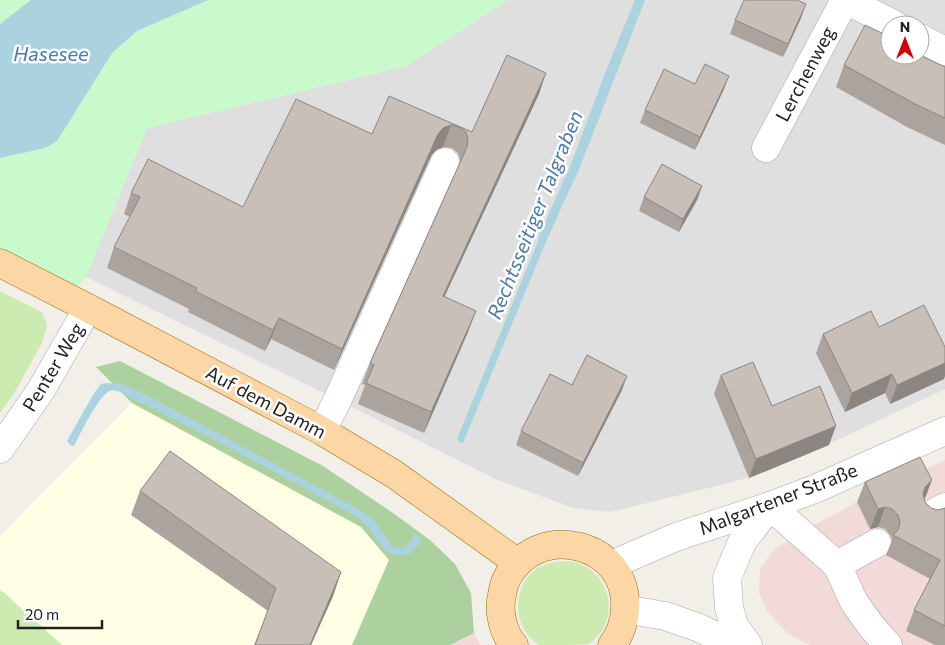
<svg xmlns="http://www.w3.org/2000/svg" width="945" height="645" viewBox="0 0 945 645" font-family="Commissioner,sans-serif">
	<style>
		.residential { fill: #e0dfdf; fill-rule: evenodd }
		.commercial { fill: #f2dad9 }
		.education { fill: #ffffe5 }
		.grass { fill: #cdebb0 }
		.forest { fill: #add19e }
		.park { fill: #c8facc }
		.water { fill: #aad3df }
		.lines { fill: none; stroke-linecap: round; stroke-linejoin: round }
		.stream { stroke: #aad3df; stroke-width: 9 }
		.minor-casing { stroke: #a9a9a9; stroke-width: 29 }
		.major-casing { stroke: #a06b00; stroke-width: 29 }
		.minor { stroke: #fff; stroke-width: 28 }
		.major { stroke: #fcd6a4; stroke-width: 28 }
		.wall { fill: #aba49e }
		.shaded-wall { fill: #8b8681 }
		.building { fill: #c7bfb8; stroke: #8b8681 }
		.labels { text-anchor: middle; stroke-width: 5; stroke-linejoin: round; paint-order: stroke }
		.street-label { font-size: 19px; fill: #222; stroke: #fff }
		.water-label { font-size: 20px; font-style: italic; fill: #4a7aab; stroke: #fff }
	</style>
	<rect width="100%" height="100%" fill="#f2efe9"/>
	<path class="residential" d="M508,0H945V389L829,444L749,478L610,512L573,508L498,480L328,395L86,277L147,128L406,66ZM890,25H920V55H890Z"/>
	<g class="commercial">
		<polygon points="945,460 945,645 810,645 787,633 766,610 759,592 760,569 774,550 792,537 857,502"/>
		<polygon points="474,633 481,645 450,645"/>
	</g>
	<polygon class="education" points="132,403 361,527 389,560 352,645 62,645 2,591 0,587 0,536"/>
	<g class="grass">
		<polygon points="0,291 42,312 47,325 42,343 15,392 0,413"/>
		<path d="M565,561C570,561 575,562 580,564C606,574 617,607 602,631C598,636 594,641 588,644C583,645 548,645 539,645C535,642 530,638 527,634C512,614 516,581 538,568C547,563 555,562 565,561Z"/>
		<polygon points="2,591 62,645 0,645 0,592"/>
	</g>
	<polygon class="forest" points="120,361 323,466 393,513 430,540 455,564 471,593 474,633 450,645 352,645 389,560 361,527 132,403 96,367"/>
	<polygon class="park" points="0,0 508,0 406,66 147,128 86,277 68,298 0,263"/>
	<g class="water">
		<polygon points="31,0 208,0 137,31 112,53 57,141 45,148 0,158 0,24"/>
		<polygon points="635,0 645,0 578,172 570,189 566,188 563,186 604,76"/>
		<polygon points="543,229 547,229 550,232 463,443 459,442 457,439"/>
		<path d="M107,383L122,384L143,393L351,505L370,517L382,531L392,546C405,551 408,544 415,535L418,536L422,539C416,548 412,555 401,555C380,555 377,536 365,523C361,520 356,517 352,514L232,449L132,398C126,395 117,389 110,391C100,393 79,436 74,446L70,445L67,441L93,395L101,384Z"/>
	</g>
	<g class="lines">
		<polyline class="stream" points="543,238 570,177"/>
		<g class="minor-casing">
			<g id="minor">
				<polyline points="846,0 895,25"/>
				<polyline points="920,38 945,51"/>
				<polyline points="766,148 845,0"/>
				<polyline points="322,431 338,399 445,162"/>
				<polyline points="0,449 41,390 88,308"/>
				<polyline points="770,506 837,565 877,543"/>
				<polyline points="931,515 945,507"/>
				<polyline points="611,565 676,537 770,506 817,488 945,431"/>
				<polyline points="837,565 854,602 871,626 888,645"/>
				<polyline points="625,609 665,616 697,627 734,645"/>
				<polyline points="748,645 734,625 729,608 727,578 742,542 770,506"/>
			</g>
		</g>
		<g class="major-casing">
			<g id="major">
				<polyline points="0,263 88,308 322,431 394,474 518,563"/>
				<path d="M514,645C503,633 498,611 502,595C503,590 504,584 506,580C536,519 630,542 625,610C624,623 620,635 612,645"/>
			</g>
		</g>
		<use href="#minor" class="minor"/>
		<use href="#major" class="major"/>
	</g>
	<g class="wall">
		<polygon points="801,18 783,57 730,34 735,20"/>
		<polygon points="890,55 945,67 945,145 907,127 836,87 844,65"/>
		<polygon points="695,84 724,89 695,150 640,123 645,110"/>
		<polygon points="539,94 444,297 468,332 424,433 358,404 365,385 362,384 370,363 460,162 460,160 458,153 452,148 443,147 436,150 431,156 334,370 271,339 265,351 188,312 189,309 107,268 114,247 130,217 124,214 131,193 243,207 372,134 389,96 472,132"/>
		<polygon points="702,186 697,200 679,232 639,211 644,197"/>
		<polygon points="879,327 944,379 890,404 885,393 845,412 816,353 823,334"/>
		<polygon points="721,375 772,406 829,445 749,478 714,394"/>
		<polygon points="572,385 622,390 578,476 516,445 521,431"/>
		<polygon points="865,482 924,500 925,502 931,508 938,510 945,508 945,645 935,645 906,631 914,610 930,579 886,555 892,540 891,536 885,529 878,527 870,529 857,502"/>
		<polygon points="140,491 341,572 333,596 311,645 254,645 268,611 131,515"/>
	</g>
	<g class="shaded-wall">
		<polygon points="806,4 801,18 783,57 788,44"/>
		<polygon points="546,73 539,94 435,317 443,296"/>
		<polygon points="729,76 724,89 695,150 700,137"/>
		<polygon points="451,125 443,147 436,150 431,156 334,370 342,349 438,134 443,128"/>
		<polygon points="702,186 697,200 679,232 683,219"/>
		<polygon points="476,311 468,332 424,433 431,412"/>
		<polygon points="279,318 271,339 265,351 273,330"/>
		<polygon points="945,363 945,376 944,379 890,404 897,385"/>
		<polygon points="892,374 885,393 845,412 852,393"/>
		<polygon points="627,376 622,390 578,476 583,463"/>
		<polygon points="836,426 829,445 749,478 756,459"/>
		<polygon points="932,480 924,501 917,508 925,487"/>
		<polygon points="885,507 878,527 870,529 878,509"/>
		<polygon points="341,572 333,596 311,645 310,645"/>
	</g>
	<g class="building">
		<polygon points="744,0 797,0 806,4 788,44 735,20"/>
		<polygon points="865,25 890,37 890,55 919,55 945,67 945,118 915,104 844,65"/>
		<polygon points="507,55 546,73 443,296 476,311 431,412 366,383 374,365 370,363 467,147 468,139 466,132 460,127 451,125 443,128 438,134 342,349 279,318 273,330 195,291 197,288 114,247 140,197 131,193 148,159 243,207 296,99 372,134 389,96 472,132"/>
		<polygon points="705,64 729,76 700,137 645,110 664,69 695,84"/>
		<polygon points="662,164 702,186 683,219 644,197"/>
		<polygon points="924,305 945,347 945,363 897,385 892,374 852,393 823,334 871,311 879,327"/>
		<polygon points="587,355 627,376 583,463 521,431 550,374 572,385"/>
		<polygon points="753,362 772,406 820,386 836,426 756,459 721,375"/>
		<polygon points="170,451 341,572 310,645 255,645 276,588 140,491"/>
		<polygon points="920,457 932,480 925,487 923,494 925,502 931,508 938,510 945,508 945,626 914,610 940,560 893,535 898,530 900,523 898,515 892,509 885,507 878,509 865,482"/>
	</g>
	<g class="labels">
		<g class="street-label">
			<text transform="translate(805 74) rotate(-62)" y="7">Lerchenweg</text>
			<text transform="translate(53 367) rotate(-59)" y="7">Penter Weg</text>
			<text transform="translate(266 402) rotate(28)" y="7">Auf dem Damm</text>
			<text transform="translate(778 499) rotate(-21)" y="7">Malgartener Straße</text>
		</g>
		<g class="water-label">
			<text x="51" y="61">Hasesee</text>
			<text transform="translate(535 215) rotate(-68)" y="7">Rechtsseitiger Talgraben</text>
		</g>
	</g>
	<g transform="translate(905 40)"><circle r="24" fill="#ffffff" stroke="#a7a7a7"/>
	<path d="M0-4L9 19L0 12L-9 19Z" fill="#d40000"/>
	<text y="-8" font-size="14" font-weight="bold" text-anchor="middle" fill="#222222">N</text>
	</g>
	<path d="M18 620v8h84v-8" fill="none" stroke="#222222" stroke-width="2.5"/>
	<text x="25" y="620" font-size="15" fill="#222222" stroke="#ffffff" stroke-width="4" paint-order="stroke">20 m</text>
</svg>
